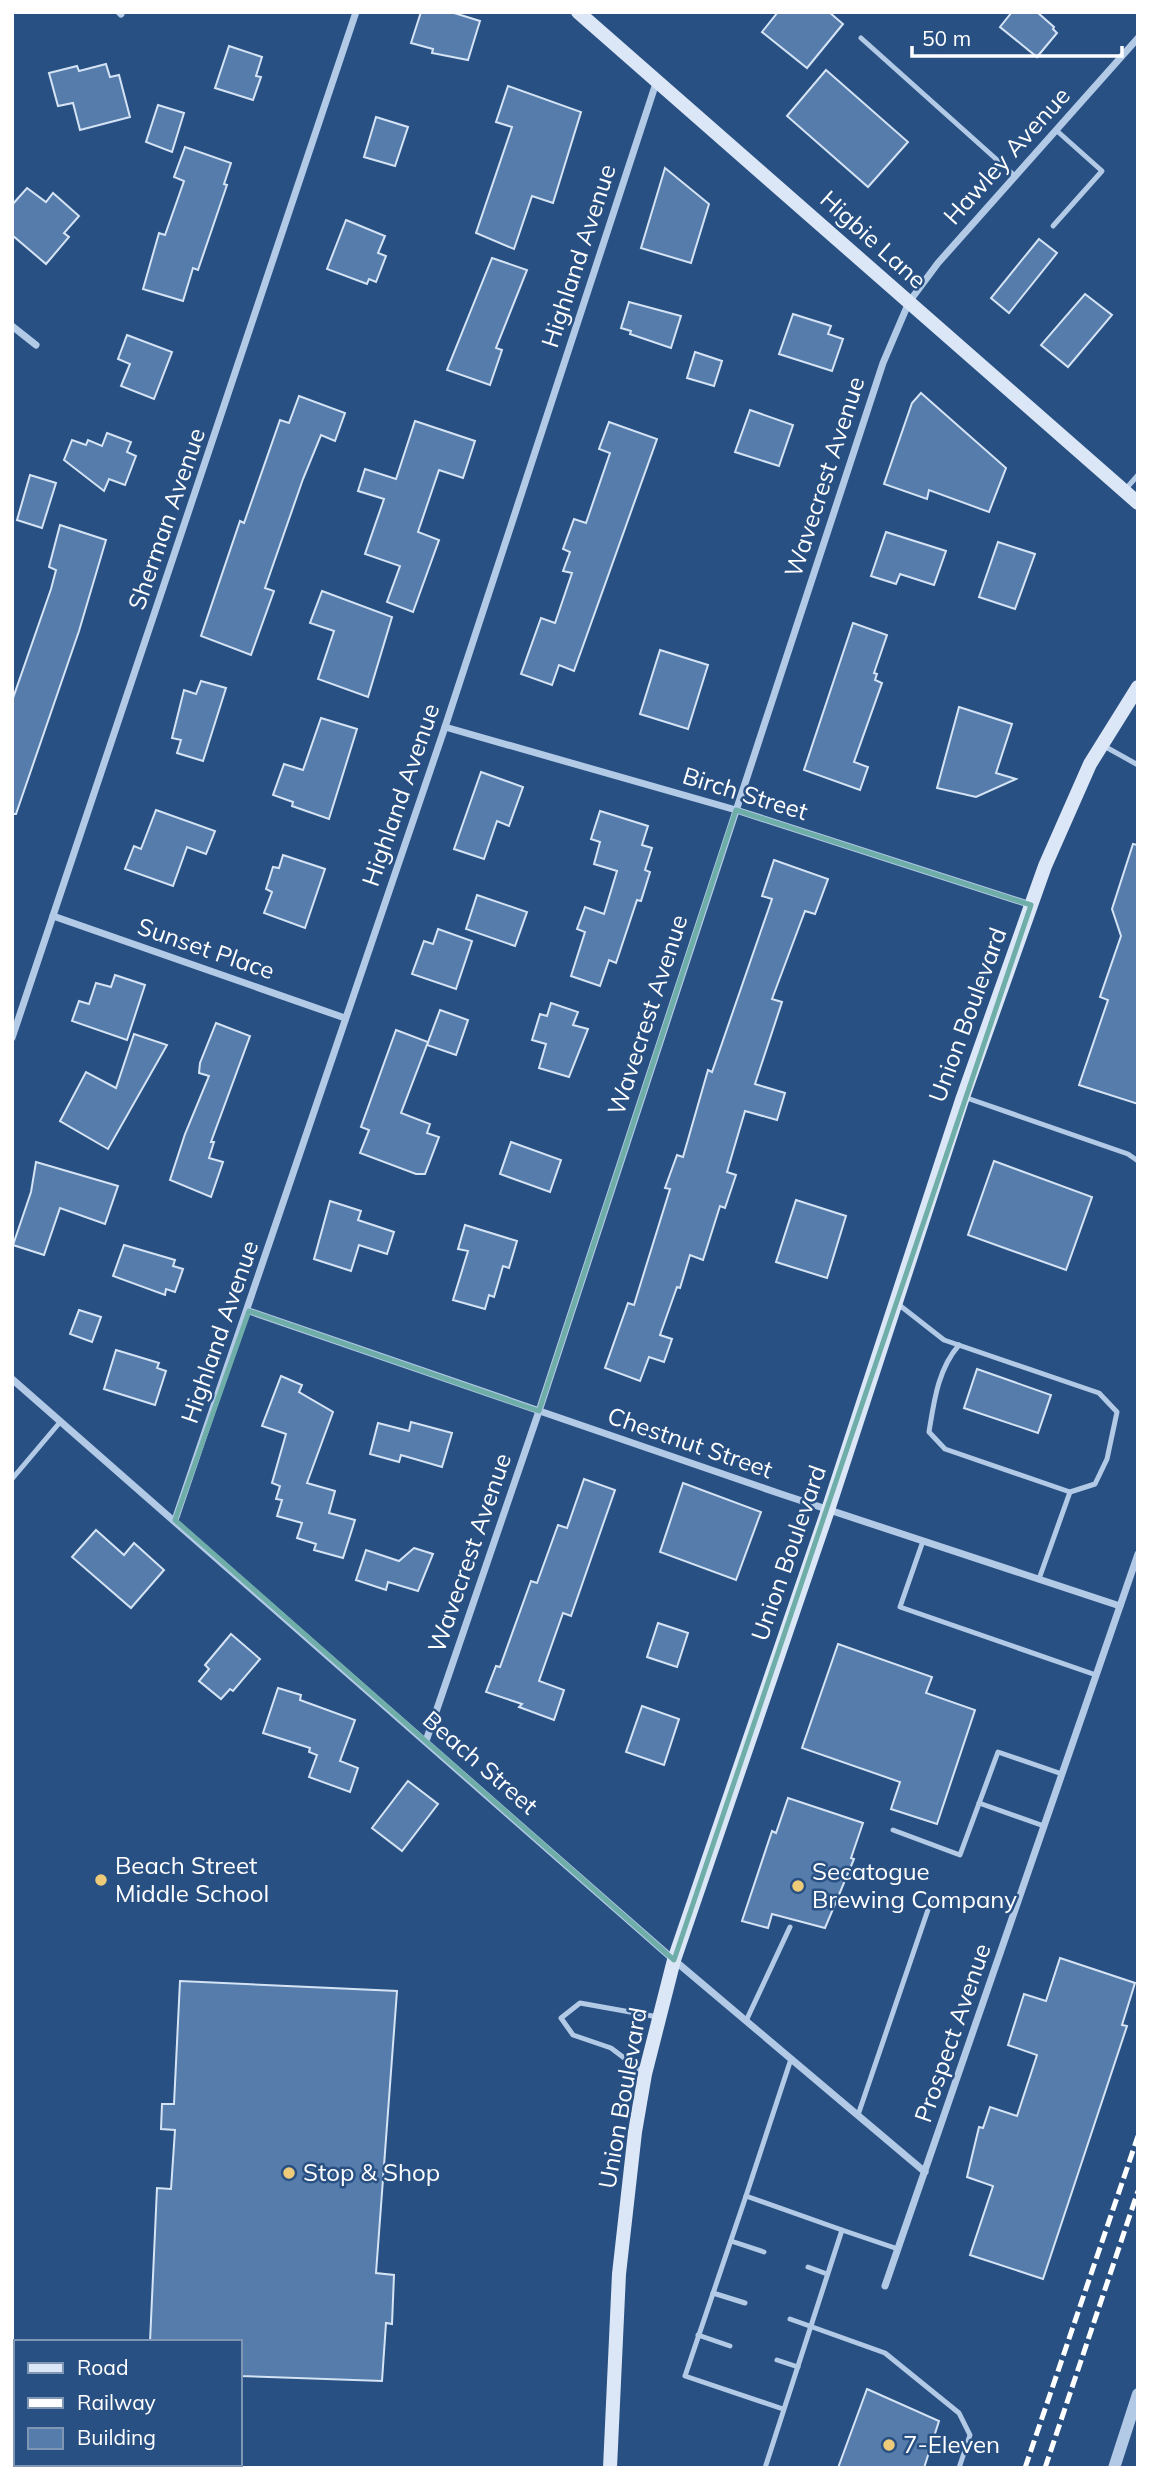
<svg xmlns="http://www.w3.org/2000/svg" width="1150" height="2480" viewBox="0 0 1150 2480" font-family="Mulish,sans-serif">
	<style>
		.building { fill: #567cac; stroke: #d5e4f5; stroke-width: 2 }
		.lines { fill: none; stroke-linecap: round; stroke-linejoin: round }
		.service { stroke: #b2cae6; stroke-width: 5 }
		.minor { stroke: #b2cae6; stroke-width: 7 }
		.tertiary { stroke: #b2cae6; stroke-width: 12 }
		.secondary { stroke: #dbe7f6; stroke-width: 14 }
		.rail { stroke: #fff; stroke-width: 5; stroke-dasharray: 12 5; stroke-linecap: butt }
		.marked { fill: none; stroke: #6fada8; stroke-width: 5; stroke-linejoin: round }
		.poi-dot { fill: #eecb79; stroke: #295083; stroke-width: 2.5 }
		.labels { text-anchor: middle; stroke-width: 5; stroke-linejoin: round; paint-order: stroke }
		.street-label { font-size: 24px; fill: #fff; stroke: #295083 }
		.poi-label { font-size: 24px; fill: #fff; stroke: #295083; text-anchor: start }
	</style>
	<rect width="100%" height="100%" fill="#295083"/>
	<g class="building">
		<polygon points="421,12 451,12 480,21 468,60 432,53 433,49 411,43"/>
		<polygon points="778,12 829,12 843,24 807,68 762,32"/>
		<polygon points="1012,12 1037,12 1054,27 1053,29 1057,33 1037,57 1000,27"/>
		<polygon points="229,46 262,57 256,76 261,77 253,100 215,88"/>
		<polygon points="106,64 110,77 119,75 130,117 80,130 73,103 58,106 49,73 77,66 79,71"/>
		<polygon points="826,70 908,142 868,187 787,116"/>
		<polygon points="508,86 581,112 553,203 532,196 514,249 476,233 512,127 496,122"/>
		<polygon points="158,105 184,113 172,152 146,142"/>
		<polygon points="376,117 408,127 395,166 364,157"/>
		<polygon points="185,147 231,163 224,184 227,185 198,270 193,268 183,301 143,289 159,233 165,235 184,181 174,177"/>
		<polygon points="665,168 709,204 691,263 641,248"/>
		<polygon points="27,188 46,202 53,193 79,216 64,233 69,237 46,264 12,235 12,205"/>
		<polygon points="346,220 385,236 378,253 386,256 376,282 369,279 367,284 327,269"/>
		<polygon points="1039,239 1057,253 1009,313 991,298"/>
		<polygon points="492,258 527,270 496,348 502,350 490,385 447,370"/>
		<polygon points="1085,294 1112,315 1068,367 1041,345"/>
		<polygon points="629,302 681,316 671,348 630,334 631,331 621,328"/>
		<polygon points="793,314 831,326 828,334 843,339 832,371 779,354"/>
		<polygon points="127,335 172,352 154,399 121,386 130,364 118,359"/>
		<polygon points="695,352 722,361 714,386 687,378"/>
		<polygon points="921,393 1006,468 989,512 929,490 927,499 884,484 912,403"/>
		<polygon points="299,396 345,413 335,441 321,435 303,479 265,588 274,591 251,655 201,636 240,521 244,523 280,420 289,423"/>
		<polygon points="750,410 793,425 779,466 735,452"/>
		<polygon points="415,421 475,441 463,478 439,470 418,532 439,540 413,612 387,602 400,566 365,554 384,499 358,491 365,469 396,479"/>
		<polygon points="609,422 657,439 574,671 559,665 552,685 521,674 541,618 555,623 572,573 563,571 570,552 563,549 574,519 586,523 610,453 599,449"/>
		<polygon points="107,433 131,442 127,452 136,456 125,485 109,479 104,491 64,460 72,440 86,445 88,440 102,446"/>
		<polygon points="30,475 56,483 42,528 17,520"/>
		<polygon points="60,525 106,540 79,631 16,814 12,814 12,701 51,589 56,570 49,567"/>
		<polygon points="886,532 946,551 934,585 900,574 896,584 871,576"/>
		<polygon points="998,542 1035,554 1015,609 979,597"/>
		<polygon points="322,591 392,617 368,697 318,679 334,631 310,623"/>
		<polygon points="853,623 887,635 874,673 877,674 875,680 882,683 854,762 868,767 860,790 804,770"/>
		<polygon points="660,650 708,665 688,729 640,714"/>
		<polygon points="201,681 226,688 203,761 177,753 181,740 172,738 184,690 196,694"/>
		<polygon points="959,707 1012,724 996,773 1016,779 976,797 937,788"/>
		<polygon points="321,718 357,729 329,819 292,806 293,802 273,795 284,764 303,770"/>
		<polygon points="481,772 523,787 509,826 497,821 484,859 454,849"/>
		<polygon points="156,810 215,831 206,854 187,847 173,886 125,869 134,846 141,849"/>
		<polygon points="600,811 648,826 642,845 652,848 645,870 650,872 641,901 637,900 616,963 609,960 600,986 571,976 585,932 577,929 585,907 604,914 617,871 594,864 600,842 591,839"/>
		<polygon points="1133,844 1138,845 1138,1104 1079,1085 1108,1000 1100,997 1121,936 1112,909"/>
		<polygon points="283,855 325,869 305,928 264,913 272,892 266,889 273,867 279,868"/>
		<polygon points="774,860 828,879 815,914 805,911 772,999 782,1002 755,1084 785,1093 777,1120 745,1111 727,1172 736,1175 725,1208 720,1206 703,1260 690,1255 680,1288 677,1287 660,1335 672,1339 664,1362 649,1357 640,1381 605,1368 628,1303 634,1305 670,1189 665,1188 677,1155 683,1157 708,1070 712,1072 772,899 762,896"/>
		<polygon points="477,895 527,912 515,946 466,929"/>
		<polygon points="438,929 472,941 456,989 412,974 424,941 433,944"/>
		<polygon points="115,975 145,985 127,1040 72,1021 79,1001 89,1004 96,983 111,987"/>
		<polygon points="551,1003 578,1012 573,1025 588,1029 569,1077 539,1068 546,1044 532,1040 540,1014 547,1016"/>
		<polygon points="440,1010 468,1020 456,1055 427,1045"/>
		<polygon points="216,1023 250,1036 211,1142 214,1142 209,1158 223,1162 211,1197 170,1180 185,1134 209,1076 199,1073 200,1063"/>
		<polygon points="396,1030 428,1042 401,1113 430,1124 427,1133 439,1137 425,1174 416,1174 360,1153 369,1130 361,1127"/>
		<polygon points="134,1034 167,1045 108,1149 60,1121 86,1072 116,1088"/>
		<polygon points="511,1142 561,1160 550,1192 500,1174"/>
		<polygon points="994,1161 1092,1197 1066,1270 968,1235"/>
		<polygon points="36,1162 118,1186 105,1224 60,1208 44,1255 13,1245 31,1192"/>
		<polygon points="796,1200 846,1216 827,1278 776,1262"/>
		<polygon points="330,1201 361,1211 358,1220 394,1232 387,1254 359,1245 351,1271 314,1259"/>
		<polygon points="465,1225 517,1241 509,1268 503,1266 494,1297 489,1295 485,1309 453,1300 468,1251 458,1249"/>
		<polygon points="124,1245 175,1260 173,1266 183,1269 175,1292 166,1289 165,1295 113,1276"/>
		<polygon points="79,1310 101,1317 92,1342 70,1334"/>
		<polygon points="116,1350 159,1363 157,1368 166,1371 155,1405 104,1389"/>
		<polygon points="977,1369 1051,1395 1038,1433 964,1408"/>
		<polygon points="281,1376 302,1385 299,1392 333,1412 307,1483 335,1491 329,1513 355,1520 343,1558 314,1550 316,1544 297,1538 302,1523 277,1516 282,1500 276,1499 280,1486 272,1483 286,1434 262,1426"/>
		<polygon points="411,1422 452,1433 442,1467 401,1455 399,1462 370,1454 378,1423 409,1431"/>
		<polygon points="584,1479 615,1490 571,1616 563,1613 539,1681 564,1690 554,1720 519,1707 522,1704 486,1692 496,1666 500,1667 531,1581 537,1583 558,1525 567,1528"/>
		<polygon points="683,1483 761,1512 736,1580 660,1552"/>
		<polygon points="96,1530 124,1555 134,1543 164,1570 131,1608 72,1557"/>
		<polygon points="414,1548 433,1554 418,1591 388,1582 386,1590 356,1580 366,1550 399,1561"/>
		<polygon points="658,1623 688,1633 677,1667 647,1657"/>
		<polygon points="231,1634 260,1659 233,1691 230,1689 221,1699 199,1681 209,1669 205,1665"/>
		<polygon points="838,1644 932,1677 926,1693 975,1710 937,1824 891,1809 900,1782 802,1748"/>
		<polygon points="278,1688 301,1695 300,1700 355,1720 340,1761 358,1768 350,1792 309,1777 317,1755 309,1752 310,1748 263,1733"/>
		<polygon points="642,1706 679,1719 664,1765 626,1752"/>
		<polygon points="408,1781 438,1804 402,1851 372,1828"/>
		<polygon points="788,1798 863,1823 851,1858 854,1859 825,1928 772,1914 768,1928 742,1921 772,1831 776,1833"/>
		<polygon points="1060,1958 1135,1983 1122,2025 1127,2026 1043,2279 970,2255 993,2186 967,2177 979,2127 983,2128 990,2107 1017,2116 1037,2055 1008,2045 1024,1994 1046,2001"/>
		<polygon points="180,1981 397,1991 376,2273 394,2275 392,2324 386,2323 382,2381 240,2376 240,2342 150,2342 157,2188 171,2189 175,2130 161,2129 162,2104 174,2104"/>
		<polygon points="867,2389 939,2421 924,2468 838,2468"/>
	</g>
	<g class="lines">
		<g class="service">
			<polyline points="861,38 1015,176"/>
			<polyline points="1053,226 1102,171 1056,130"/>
			<polyline points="1124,491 1138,475"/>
			<polyline points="1104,746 1138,765"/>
			<polyline points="964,1097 1128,1154 1138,1161"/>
			<polyline points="898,1304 944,1340 1099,1393 1117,1412 1107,1459 1095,1484 1070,1492"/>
			<path d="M959,1345C938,1369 934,1401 929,1432L945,1449L1070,1492L1039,1579"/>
			<polyline points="12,1479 61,1421"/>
			<polyline points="923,1541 900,1607 1096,1675"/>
			<polyline points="979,1803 1044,1826"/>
			<polyline points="893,1830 960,1855 998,1752 1062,1774"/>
			<polyline points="746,2021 790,1927"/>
			<polyline points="644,2073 611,2048 573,2035 561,2018 580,2003 658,2017"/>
			<polyline points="858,2115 932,1898"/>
			<polyline points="746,2196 791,2059"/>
			<polyline points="842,2230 898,2249"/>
			<polyline points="731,2241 764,2252"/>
			<polyline points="808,2267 827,2274"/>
			<polyline points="713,2293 745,2303"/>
			<polyline points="790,2319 885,2353 959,2413 970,2435 959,2468"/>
			<polyline points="698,2335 730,2346"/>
			<polyline points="777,2360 798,2367"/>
			<polyline points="765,2468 842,2230 746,2196 685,2376 783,2409"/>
		</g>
		<g class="minor">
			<polyline points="119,12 121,14"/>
			<polyline points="12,326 36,345"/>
			<polyline points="445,727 736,810 1031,905"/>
			<polyline points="53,916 345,1018"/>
			<polyline points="12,1038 356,12"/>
			<polyline points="249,1311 781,1494 1120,1606"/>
			<polyline points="12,1379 674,1960 925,2172"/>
			<polyline points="175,1520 445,727 657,80"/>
			<polyline points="426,1741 539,1411 883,363 909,302 938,263 1138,38"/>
			<polyline points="885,2286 1138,1554"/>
		</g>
		<polyline class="tertiary" points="1114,2468 1138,2394"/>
		<g class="secondary">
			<polyline points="578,12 1138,503"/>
			<polyline points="610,2468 619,2274 635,2132 645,2074 674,1960 828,1510 963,1097 1045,866 1090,764 1138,687"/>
		</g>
		<g class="rail">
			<polyline points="1025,2468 1138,2136"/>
			<polyline points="1045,2468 1138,2191"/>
		</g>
	</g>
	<path class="marked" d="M736,810L1031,905L674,1960L175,1520L249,1311L539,1411Z"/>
	<g class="poi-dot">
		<circle cx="101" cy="1880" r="7"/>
		<circle cx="798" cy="1886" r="7"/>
		<circle cx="289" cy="2173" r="7"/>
		<circle cx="889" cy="2445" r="7"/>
	</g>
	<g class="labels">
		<g class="street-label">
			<text transform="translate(1007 156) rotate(-48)" y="8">Hawley Avenue</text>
			<text transform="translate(873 240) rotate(42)" y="8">Higbie Lane</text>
			<text transform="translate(579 256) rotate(-72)" y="8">Highland Avenue</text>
			<text transform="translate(825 477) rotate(-72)" y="8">Wavecrest Avenue</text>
			<text transform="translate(167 519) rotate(-71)" y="8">Sherman Avenue</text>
			<text transform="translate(745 794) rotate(17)" y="8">Birch Street</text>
			<text transform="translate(401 795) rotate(-71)" y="8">Highland Avenue</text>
			<text transform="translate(206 949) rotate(19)" y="8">Sunset Place</text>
			<text transform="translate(648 1015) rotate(-72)" y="8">Wavecrest Avenue</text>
			<text transform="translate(968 1015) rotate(-70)" y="8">Union Boulevard</text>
			<text transform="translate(220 1332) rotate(-71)" y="8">Highland Avenue</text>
			<text transform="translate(690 1443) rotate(19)" y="8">Chestnut Street</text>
			<text transform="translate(470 1553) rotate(-71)" y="8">Wavecrest Avenue</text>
			<text transform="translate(789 1553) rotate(-71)" y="8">Union Boulevard</text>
			<text transform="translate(480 1763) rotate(41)" y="8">Beach Street</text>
			<text transform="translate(953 2033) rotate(-71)" y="8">Prospect Avenue</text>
			<text transform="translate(623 2098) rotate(-80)" y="8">Union Boulevard</text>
		</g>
		<g class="poi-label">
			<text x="115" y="1874">Beach Street<tspan x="115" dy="28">Middle School</tspan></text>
			<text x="812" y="1880">Secatogue<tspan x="812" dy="28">Brewing Company</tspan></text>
			<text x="303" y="2181">Stop &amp; Shop</text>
			<text x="903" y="2453">7-Eleven</text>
		</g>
	</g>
	<rect width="1150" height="2480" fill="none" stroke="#ffffff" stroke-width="28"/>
	<rect x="14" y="2340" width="228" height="126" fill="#295083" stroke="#7f96b5" stroke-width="2"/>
	<rect x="28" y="2363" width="35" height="10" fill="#dbe7f6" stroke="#7f96b5" stroke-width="2"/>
	<text x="77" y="2375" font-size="21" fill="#ffffff">Road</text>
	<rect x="28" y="2398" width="35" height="10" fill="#ffffff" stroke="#7f96b5" stroke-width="2"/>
	<text x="77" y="2410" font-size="21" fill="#ffffff">Railway</text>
	<rect x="28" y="2428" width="35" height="21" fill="#567cac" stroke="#7f96b5" stroke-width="2"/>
	<text x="77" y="2445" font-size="21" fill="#ffffff">Building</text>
	<path d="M912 46v10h210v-10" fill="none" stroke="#ffffff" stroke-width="3.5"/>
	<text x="922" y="46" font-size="21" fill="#ffffff" stroke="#295083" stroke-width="5" paint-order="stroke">50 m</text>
</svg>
